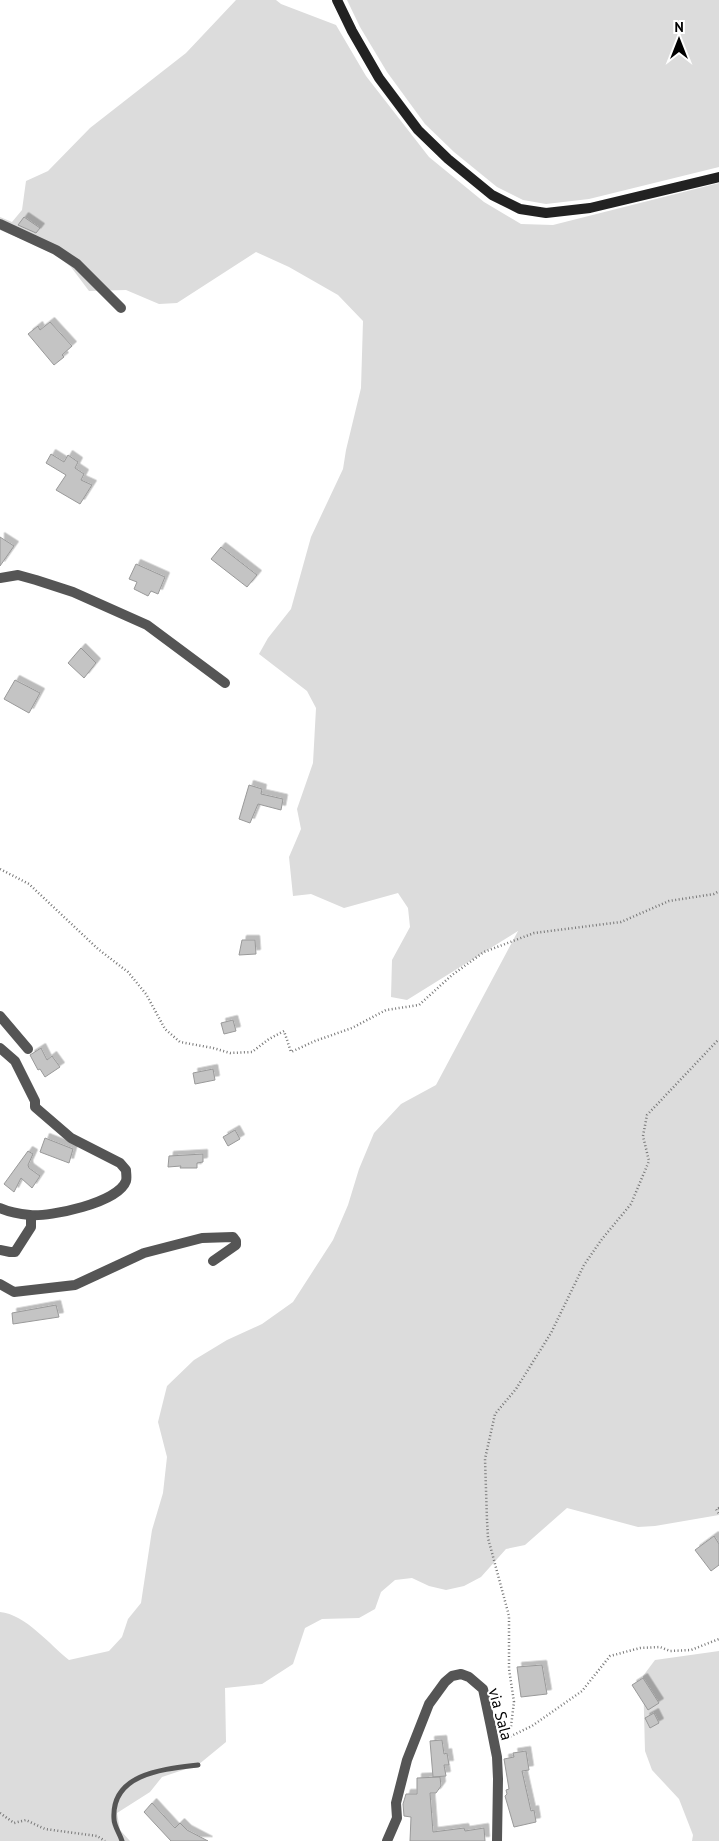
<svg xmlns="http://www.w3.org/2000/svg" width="719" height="1841" viewBox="0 0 719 1841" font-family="'PT Sans',sans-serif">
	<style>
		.green { fill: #dcdcdc }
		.building { fill: #c4c4c4; stroke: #999; filter: url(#shadow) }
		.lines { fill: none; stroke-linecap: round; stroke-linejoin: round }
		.path { stroke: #777; stroke-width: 2.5; stroke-dasharray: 1 2.5; stroke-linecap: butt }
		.lane { stroke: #555; stroke-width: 5 }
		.street { stroke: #555; stroke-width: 10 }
		.secondary { stroke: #222; stroke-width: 10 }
		.labels { text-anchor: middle; stroke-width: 4; stroke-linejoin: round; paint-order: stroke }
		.street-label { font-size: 16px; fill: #000; stroke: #fff }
	</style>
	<defs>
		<filter id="shadow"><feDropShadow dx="4.5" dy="-4.5" stdDeviation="0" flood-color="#0004"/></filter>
	</defs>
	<rect width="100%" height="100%" fill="#fff"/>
	<g class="green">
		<path d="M236,0H276L281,4L336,25L366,76L429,157L484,202L521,224L553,225L719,183V1515L655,1526L638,1527L567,1508L525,1545L506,1549L481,1577L464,1586L446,1590L429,1586L412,1578L395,1580L381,1592L375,1609L359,1618L322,1619L305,1628L293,1664L262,1684L225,1688L226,1742L198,1765L162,1777L150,1792L117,1813L120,1830L130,1841H0V1612C25,1614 50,1645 69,1660L109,1651L122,1637L128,1619L141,1603L152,1530L163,1493L167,1457L158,1422L167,1386L194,1360L227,1340L262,1324L293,1302L333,1240L348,1205L359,1169L374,1133L401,1104L436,1085L518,931L407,1000L391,997L392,960L410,927L408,908L398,893L344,908L311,894L293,896L289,857L301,829L297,809L313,763L316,708L307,691L259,654L268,638L291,609L311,537L343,469L346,450L361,388L363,321L338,295L289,267L256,252L177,303L159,304L126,290L89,291L71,267L52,252L0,230V217L12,222L22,210L26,181L48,171L90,128L186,53Z"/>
		<polygon points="347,0 719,0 719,167 589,199 546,204 523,200 497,187 454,152 425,124 387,72 360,27"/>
		<polygon points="719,1651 719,1841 692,1841 693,1835 679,1799 652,1770 645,1751 643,1676 655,1660"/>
	</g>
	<g class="building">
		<polygon points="24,217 40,228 36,233 18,225"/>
		<polygon points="50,322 72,346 62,355 64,357 54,365 28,334 38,326 40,330"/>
		<polygon points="51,454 64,462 68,455 78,462 75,468 84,474 81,480 92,485 80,504 56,490 66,475 46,463"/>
		<polygon points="0,537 14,546 0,566"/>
		<polygon points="221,547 257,575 247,587 211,559"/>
		<polygon points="136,564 165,577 158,594 151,591 148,596 134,589 137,582 129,579"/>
		<polygon points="81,648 96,663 84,678 68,663"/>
		<polygon points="15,680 40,693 29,713 4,699"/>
		<polygon points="249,785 262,789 261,794 283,799 281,810 258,804 250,823 239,819"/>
		<polygon points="242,940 255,940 256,954 239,955"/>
		<polygon points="233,1020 236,1031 224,1034 221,1023"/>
		<polygon points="41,1048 47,1060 52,1056 60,1067 45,1077 40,1069 38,1070 30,1055"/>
		<polygon points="213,1069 215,1080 195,1084 193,1073"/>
		<polygon points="235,1130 240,1139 228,1146 223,1137"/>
		<polygon points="45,1138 73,1149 69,1163 40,1152"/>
		<polygon points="28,1151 33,1154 28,1165 29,1168 40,1176 32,1188 21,1178 14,1192 4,1184"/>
		<polygon points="203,1154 203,1162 197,1163 197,1168 180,1168 181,1166 168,1167 169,1156"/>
		<polygon points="56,1305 59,1317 13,1324 12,1313"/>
		<polygon points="714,1536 719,1544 719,1565 711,1571 695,1550"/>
		<polygon points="542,1665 547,1694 521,1697 517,1667"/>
		<polygon points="643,1678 659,1703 648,1710 632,1685"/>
		<polygon points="654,1713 659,1723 650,1728 645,1718"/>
		<polygon points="442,1740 444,1754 447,1753 449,1765 444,1765 446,1776 433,1777 430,1741"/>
		<polygon points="526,1751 529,1770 522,1771 531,1811 534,1810 536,1822 514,1827 505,1796 507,1794 506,1790 509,1789 504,1759 514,1757 513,1753"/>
		<polygon points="440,1777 441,1786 436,1793 430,1793 433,1832 464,1828 465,1831 484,1828 485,1841 410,1841 411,1817 404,1816 403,1804 406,1794 417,1794 417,1778"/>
		<polygon points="152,1803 175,1828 180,1823 187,1830 208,1841 171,1841 144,1812"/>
	</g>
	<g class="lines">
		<g class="path">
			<polyline points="0,869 29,884 98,949 128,972 146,994 165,1029 180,1042 213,1048 230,1053 252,1052 269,1039 284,1031 291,1052 315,1041 352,1028 386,1010 419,1005 452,975 484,952 534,933 621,922 669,901 714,894 719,891"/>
			<polyline points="719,1508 716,1509 719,1514"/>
			<polyline points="507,1738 532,1726 582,1691 610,1656 640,1648 660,1647 670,1651 691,1650 719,1639"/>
			<polyline points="505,1739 511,1726 514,1702 509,1669 509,1616 488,1538 487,1520 485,1459 495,1414 516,1389 551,1333 584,1265 602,1239 631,1204 649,1161 643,1136 647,1115 719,1039"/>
			<polyline points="0,1813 14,1823 26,1820 45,1829 97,1836 105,1841"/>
		</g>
		<path class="lane" d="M122,1841C120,1834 114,1826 114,1819C111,1773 164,1769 198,1765"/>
		<g class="street">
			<polyline points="0,224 56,250 77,264 121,308"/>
			<polyline points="0,578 18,575 36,580 73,592 147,625 225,683"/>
			<polyline points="0,1016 28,1049"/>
			<path d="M0,1048L15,1061L35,1101V1107L71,1138L120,1163L126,1170C126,1173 127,1178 126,1181C118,1203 50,1217 30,1215C20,1214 9,1212 0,1208"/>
			<polyline points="0,1250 10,1252 15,1252 31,1227 31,1216"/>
			<polyline points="0,1284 14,1292 75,1285 144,1253 202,1238 233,1237 236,1241 236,1245 213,1261"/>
			<polyline points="387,1841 397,1818 396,1803 407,1760 429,1704 445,1682 452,1676 461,1674 469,1677 483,1689 491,1727 497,1757 498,1779 497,1841"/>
		</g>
		<polyline class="secondary" points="337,0 352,31 379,78 418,130 448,159 492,195 520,209 546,213 590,208 719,177"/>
	</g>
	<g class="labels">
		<g class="street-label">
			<text transform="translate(501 1714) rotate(75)" y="6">via Sala</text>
		</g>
	</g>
	<g transform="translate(679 40)" stroke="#ffffff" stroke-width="4" paint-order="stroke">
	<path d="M0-4L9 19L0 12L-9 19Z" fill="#000000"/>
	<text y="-8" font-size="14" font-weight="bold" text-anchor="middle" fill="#000000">N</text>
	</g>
</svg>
